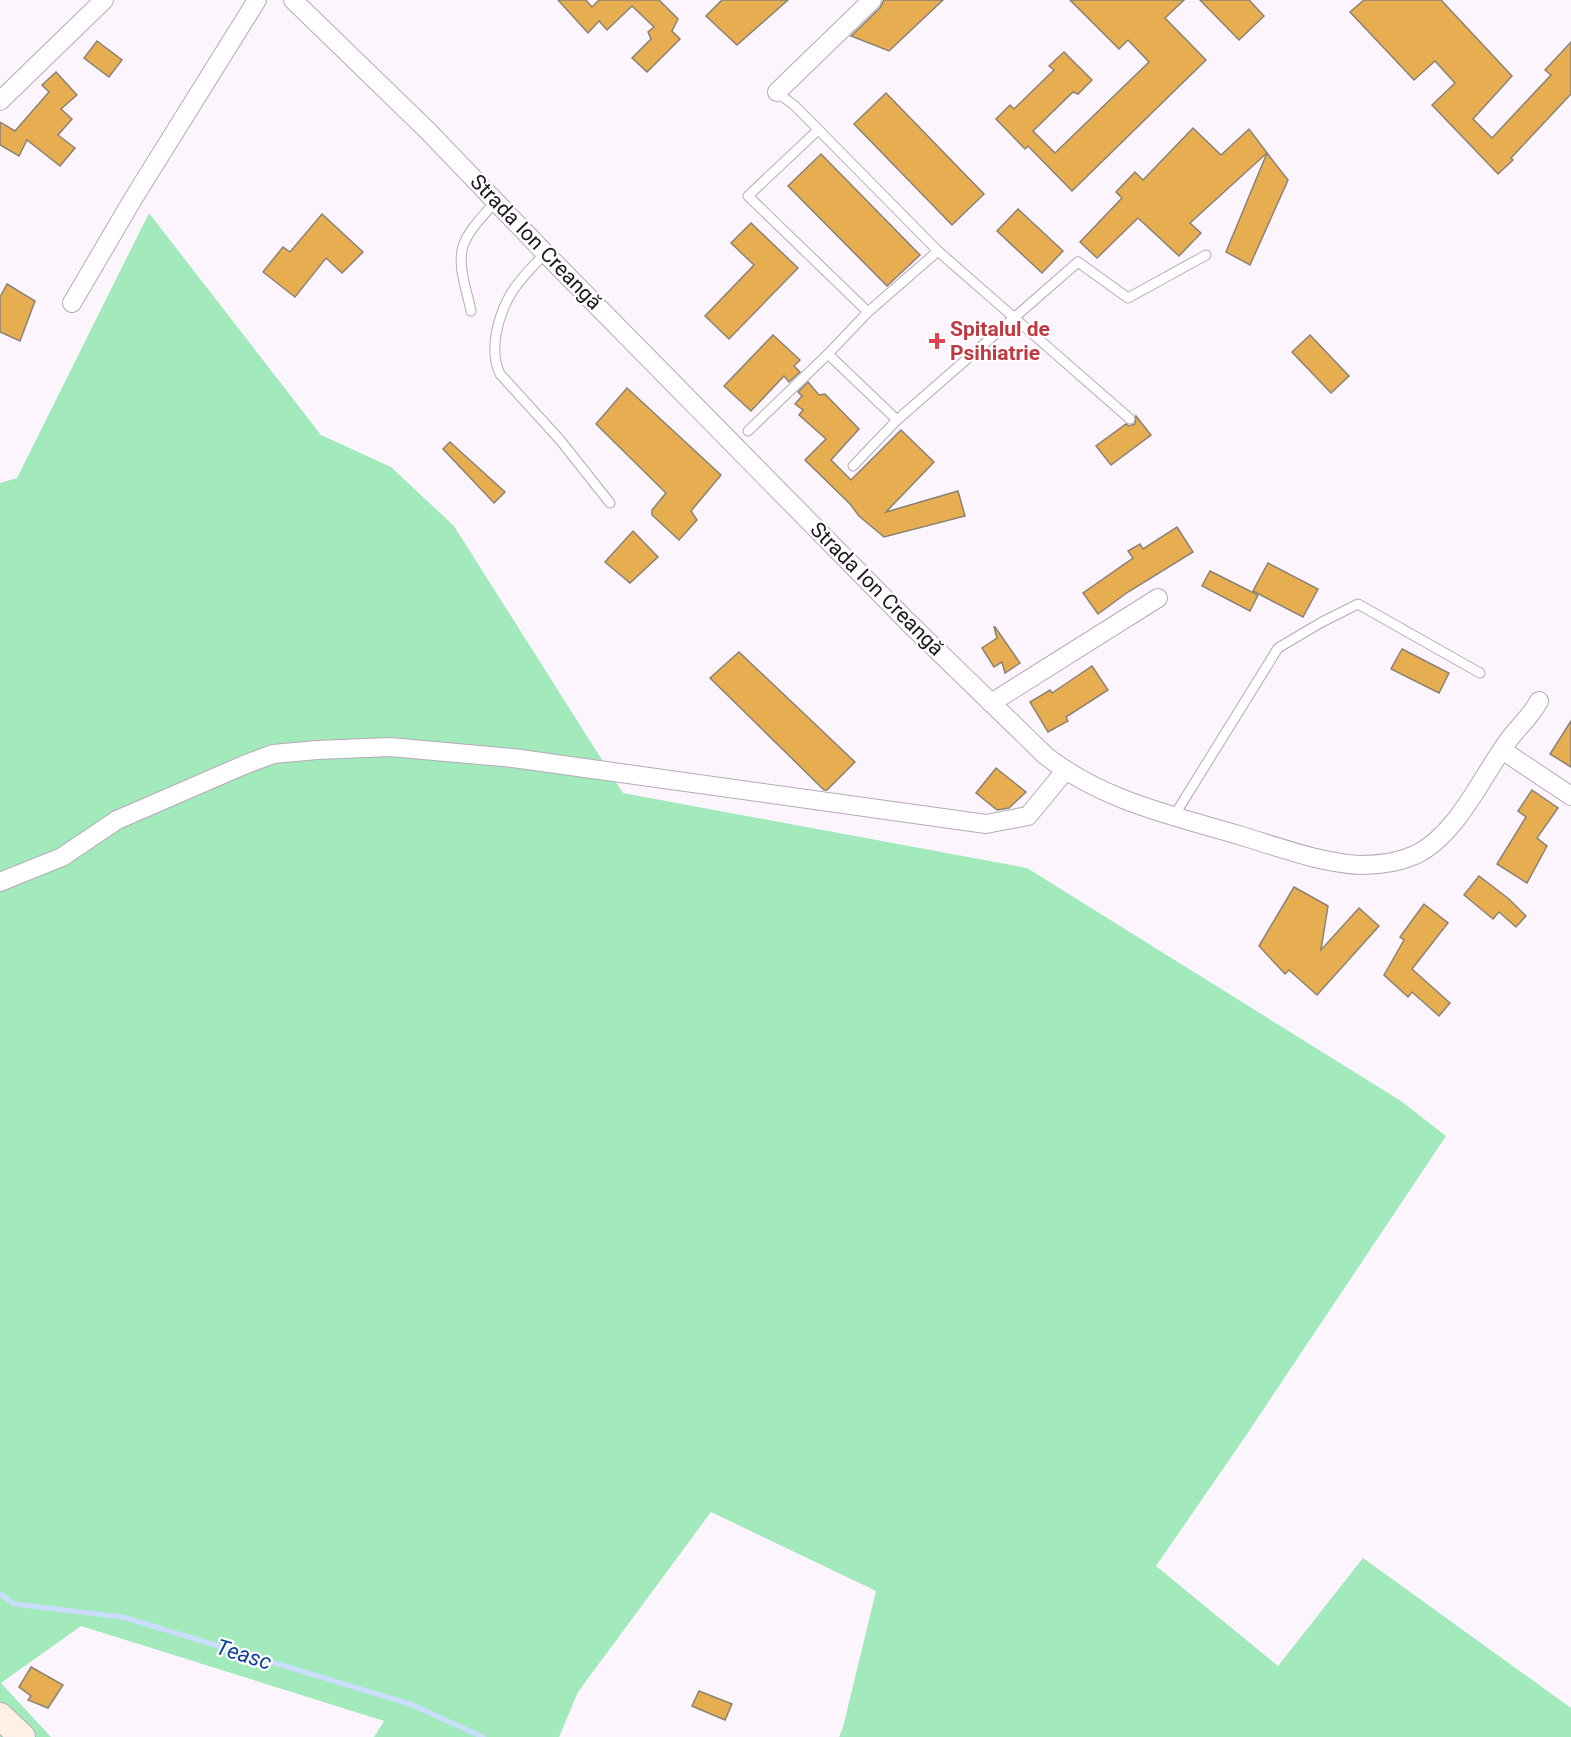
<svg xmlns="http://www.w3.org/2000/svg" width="1571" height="1737" viewBox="0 0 1571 1737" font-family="Roboto,sans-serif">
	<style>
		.green { fill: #a2e9bb }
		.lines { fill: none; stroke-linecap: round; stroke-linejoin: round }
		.stream { stroke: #caddff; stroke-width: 5 }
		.building { fill: #e6ad51; stroke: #8c8273; stroke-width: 1.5 }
		.lane-casing { stroke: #b6a9b8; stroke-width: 11 }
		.street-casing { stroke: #b6a9b8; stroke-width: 20 }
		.secondary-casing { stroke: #b6a9b8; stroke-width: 28 }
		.lane { stroke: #fff; stroke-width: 9 }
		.street { stroke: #fff; stroke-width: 18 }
		.secondary { stroke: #fdf0e6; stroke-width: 26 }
		.health-dot { fill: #e0444e; stroke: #fff; stroke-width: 2 }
		.labels { text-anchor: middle; stroke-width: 4.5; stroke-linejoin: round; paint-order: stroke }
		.street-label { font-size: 21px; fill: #1e191e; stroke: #fff }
		.health-label { font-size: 21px; font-weight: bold; fill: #be3a42; stroke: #fff; text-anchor: start }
		.water-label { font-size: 22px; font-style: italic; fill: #0e409b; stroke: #fff }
	</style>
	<rect width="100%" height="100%" fill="#fdf5fe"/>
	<polygon class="green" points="149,213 321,435 391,467 454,526 623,793 1027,868 1401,1101 1446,1136 1245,1437 1156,1566 1278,1666 1363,1558 1571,1708 1571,1737 839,1737 843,1727 876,1591 711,1512 578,1692 559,1737 374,1737 384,1721 81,1626 1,1683 51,1737 0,1737 0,483 17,478"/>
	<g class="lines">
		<polyline class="stream" points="0,1594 14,1604 123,1617 410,1704 483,1737"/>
	</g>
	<g class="building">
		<polygon points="558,0 586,0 592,7 599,0 659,0 678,19 672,31 680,39 647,72 632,58 651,39 648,32 654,27 632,6 607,30 599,21 588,33"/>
		<polygon points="722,0 788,0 737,45 706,16"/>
		<polygon points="884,0 943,0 889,51 851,36 880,8"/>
		<polygon points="1070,0 1184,0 1165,18 1206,60 1072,191 1028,146 1025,149 996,119 1010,105 1014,109 1054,70 1049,66 1064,52 1092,80 1078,94 1073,92 1033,131 1055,153 1149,62 1128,40 1119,49"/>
		<polygon points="1200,0 1249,0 1264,16 1239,40"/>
		<polygon points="1364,0 1441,0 1512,76 1473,119 1492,138 1551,75 1545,70 1571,42 1571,94 1511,158 1513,160 1498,174 1432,105 1455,83 1435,61 1414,80 1350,12"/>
		<polygon points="97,41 122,60 109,77 84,58"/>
		<polygon points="56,72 77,95 61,109 72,119 58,135 75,148 60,166 27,140 19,156 0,145 0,122 15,131 49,92 42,85"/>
		<polygon points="886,93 984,194 952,225 854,124"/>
		<polygon points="1193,128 1221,155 1249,129 1267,153 1190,223 1201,233 1179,256 1138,218 1097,258 1080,242 1122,198 1116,192 1135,172 1143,180"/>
		<polygon points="1267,153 1288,180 1250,265 1226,252"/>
		<polygon points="821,154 920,255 887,286 788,186"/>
		<polygon points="1018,209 1063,251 1042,273 997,231"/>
		<polygon points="322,214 363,252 342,273 326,258 295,297 263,272 283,247 290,252"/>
		<polygon points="751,223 798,268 729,339 705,316 754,265 731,243"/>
		<polygon points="7,284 35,301 20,341 0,332 0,297"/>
		<polygon points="773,335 800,360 794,366 800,372 789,382 784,376 751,411 724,386"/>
		<polygon points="1310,335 1349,376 1331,393 1292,352"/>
		<polygon points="808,382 819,395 825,394 859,429 831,460 851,480 901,430 934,462 886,512 958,491 965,516 884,537 859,516 850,504 805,460 826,439 799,415 803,410 795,404 802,396 798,392"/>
		<polygon points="627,388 721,475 691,511 697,520 679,540 652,515 652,510 666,493 596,424"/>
		<polygon points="1136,416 1151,435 1111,465 1096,446 1126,424 1129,426 1135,424"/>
		<polygon points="450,442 505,492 494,503 443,449"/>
		<polygon points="1177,527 1193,552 1128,592 1098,614 1083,593 1133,558 1128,551 1140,544 1143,549"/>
		<polygon points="633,531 658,557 630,583 605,562"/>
		<polygon points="1268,563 1318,589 1303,617 1253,591"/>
		<polygon points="1210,571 1258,595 1250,611 1202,586"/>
		<polygon points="994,627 995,627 1020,663 1005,673 1002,662 994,667 982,648 997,638"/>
		<polygon points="1402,649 1449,673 1439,693 1391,669"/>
		<polygon points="739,652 855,762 827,790 824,790 710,678"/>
		<polygon points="1092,666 1108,690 1066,717 1068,721 1048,732 1030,702 1050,690 1052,693"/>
		<polygon points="1571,721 1571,767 1550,754"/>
		<polygon points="996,768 1026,792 1009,808 997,810 976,793"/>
		<polygon points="1532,790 1558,808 1537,838 1547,846 1527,883 1497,864 1526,817 1518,811"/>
		<polygon points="1479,876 1509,899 1526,916 1516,927 1499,912 1493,919 1464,895"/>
		<polygon points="1294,887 1328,906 1321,950 1359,908 1379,926 1317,995 1289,970 1285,974 1259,946"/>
		<polygon points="1424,904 1448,923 1412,969 1450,1003 1439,1016 1412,992 1408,997 1384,975 1404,940 1400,937"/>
		<polygon points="31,1667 63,1685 48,1708 28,1700 31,1696 19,1687"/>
		<polygon points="699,1691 732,1704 725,1720 692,1706"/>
	</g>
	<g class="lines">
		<g class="lane-casing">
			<g id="lane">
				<polyline points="777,92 795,106 938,251 1130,419"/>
				<polyline points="818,130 748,196 868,312"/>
				<path d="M545,253C533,267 517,281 509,297C497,320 489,351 500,374L560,440L610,503"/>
				<path d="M471,311C467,291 457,266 463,246C469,229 485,214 496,201"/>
				<polyline points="828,354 897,420"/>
				<polyline points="748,431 828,354 868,312 938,251"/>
				<polyline points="853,466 897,420 1078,262 1128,298 1206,255"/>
				<polyline points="1174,816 1278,648 1322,622 1358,604 1480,673"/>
			</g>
		</g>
		<g class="street-casing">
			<g id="street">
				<path d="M293,0L428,131L545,253L909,623L1046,756C1103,801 1174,816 1242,836C1281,848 1321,863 1361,865C1378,865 1399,862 1415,855C1458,835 1483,773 1511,737C1521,724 1531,716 1539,701"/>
				<polyline points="777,92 872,0"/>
				<polyline points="0,101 104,0"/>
				<polyline points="72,303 133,199 257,0"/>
				<polyline points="991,703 1158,598"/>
				<polyline points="1502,750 1571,796"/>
				<polyline points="0,882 62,857 117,820 244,765 273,754 317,750 390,747 513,758 986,824 1028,816 1065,771"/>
			</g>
		</g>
		<g class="secondary-casing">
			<polyline id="secondary" points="0,1716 22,1737"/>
		</g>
		<use href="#lane" class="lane"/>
		<use href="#street" class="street"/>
		<use href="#secondary" class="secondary"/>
	</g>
	<path class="health-dot" d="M934 332h6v6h6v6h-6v6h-6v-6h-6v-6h6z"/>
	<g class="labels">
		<g class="street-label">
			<text transform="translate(536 242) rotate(46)" y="7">Strada Ion Creangă</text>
			<text transform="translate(877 589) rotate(45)" y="7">Strada Ion Creangă</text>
		</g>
		<g class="health-label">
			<text x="950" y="336">Spitalul de<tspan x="950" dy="24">Psihiatrie</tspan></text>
		</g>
		<g class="water-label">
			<text transform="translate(244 1654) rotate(17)" y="8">Teasc</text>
		</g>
	</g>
</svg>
